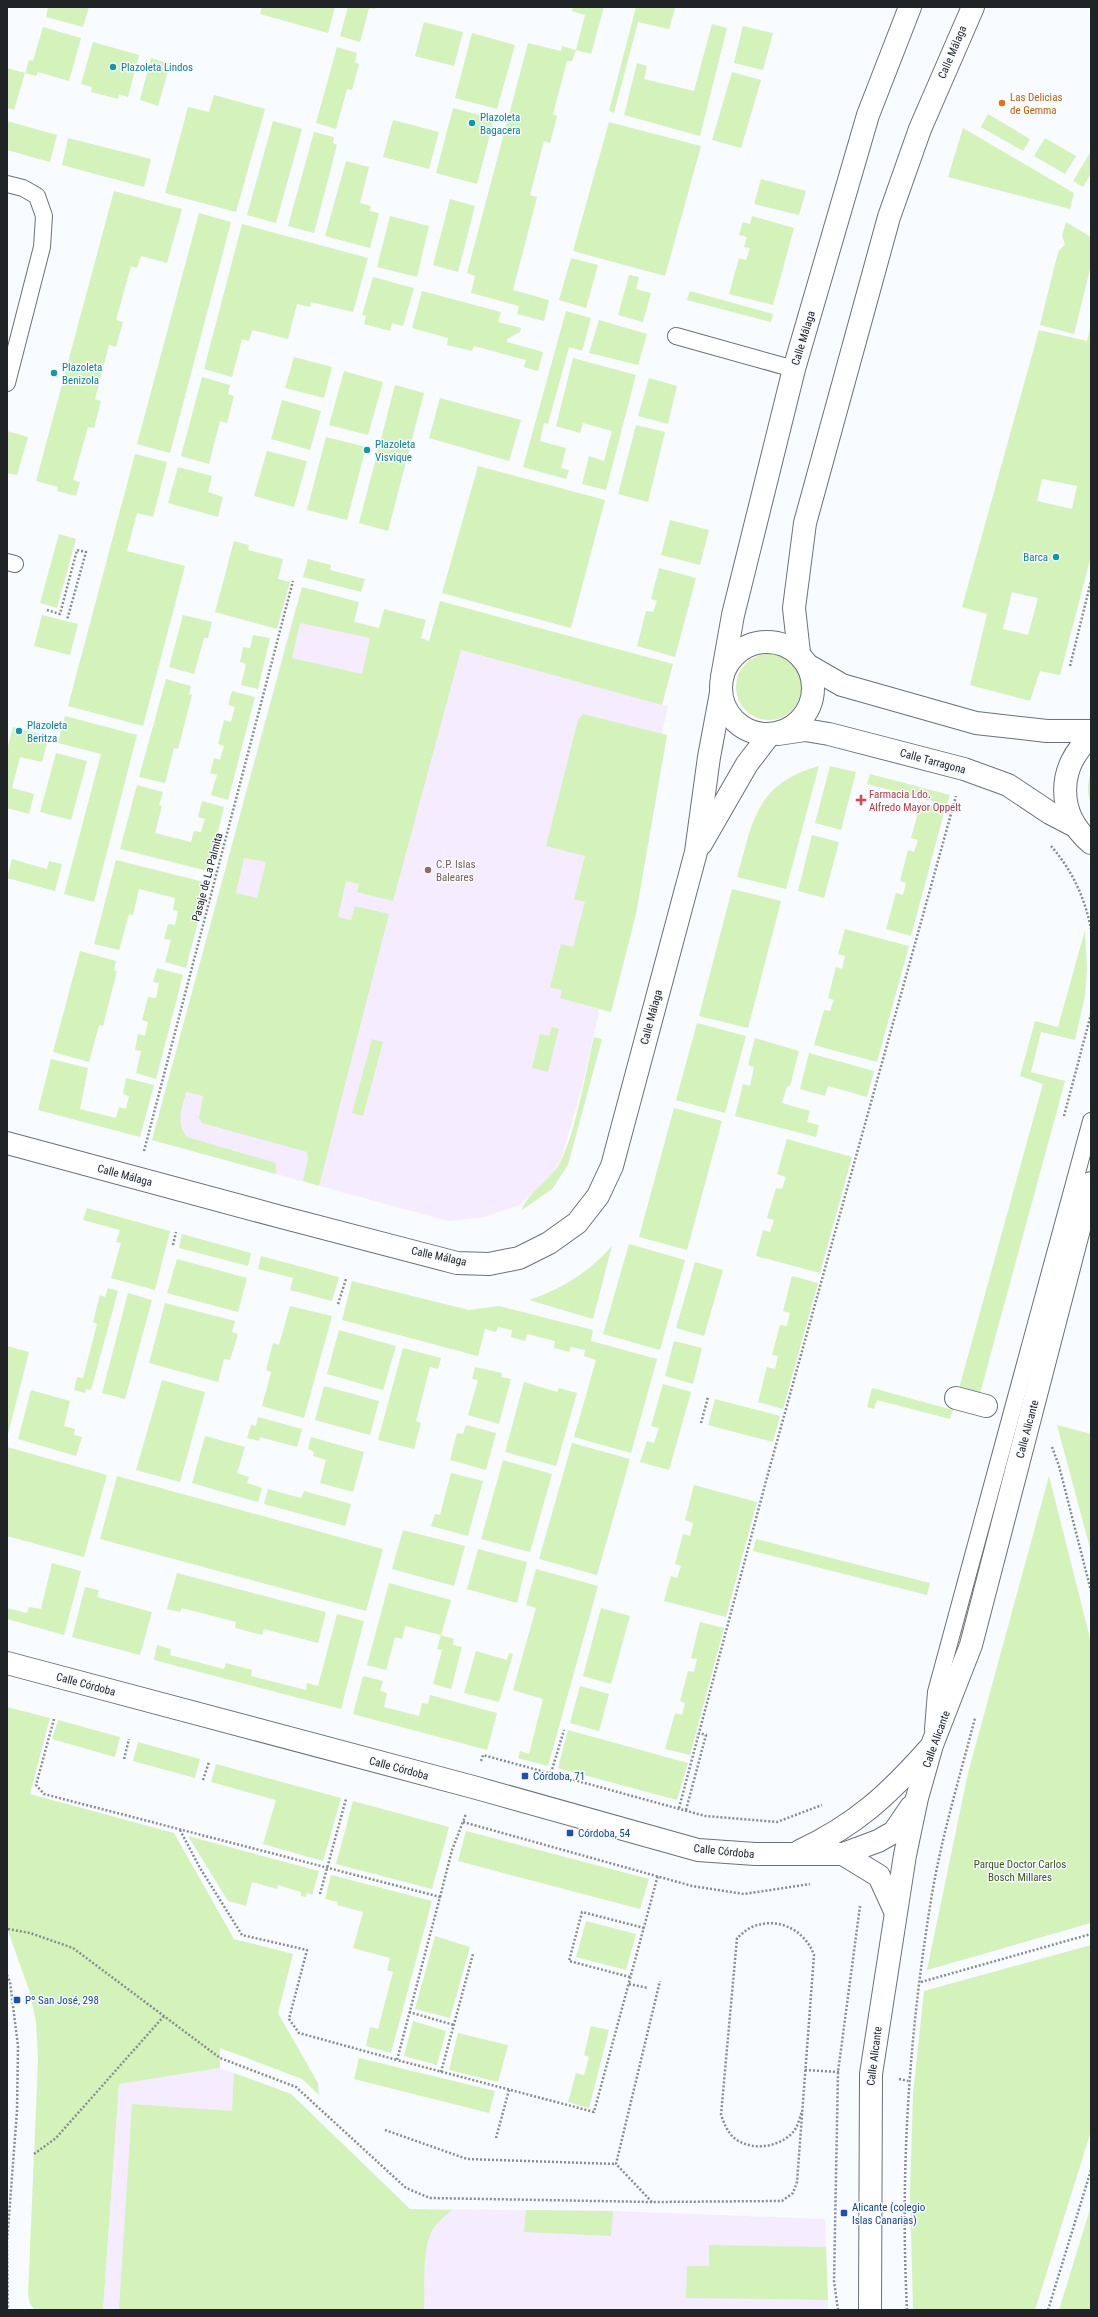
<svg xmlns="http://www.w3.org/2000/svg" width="1098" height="2317" viewBox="0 0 1098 2317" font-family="'Roboto Condensed',sans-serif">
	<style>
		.education { fill: #f5edff }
		.green { fill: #d3f3ba; fill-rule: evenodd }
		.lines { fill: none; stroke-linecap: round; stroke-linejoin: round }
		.lane-casing { stroke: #6b7178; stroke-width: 18 }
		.street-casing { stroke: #6b7178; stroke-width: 24 }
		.path { stroke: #8a8d90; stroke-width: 2.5; stroke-dasharray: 2 2; stroke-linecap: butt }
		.lane { stroke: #fff; stroke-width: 16 }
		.street { stroke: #fff; stroke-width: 22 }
		.culture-dot { fill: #0f9aa8; stroke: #f8fbff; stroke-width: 1.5 }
		.food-dot { fill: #e8710a; stroke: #f8fbff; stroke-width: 1.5 }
		.health-dot { fill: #e0444e; stroke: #f8fbff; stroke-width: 1.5 }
		.education-dot { fill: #8d6e63; stroke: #f8fbff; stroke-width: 1.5 }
		.transit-dot { fill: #1a4fb4; stroke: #f8fbff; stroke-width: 1.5 }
		.labels { text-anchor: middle; stroke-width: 3; stroke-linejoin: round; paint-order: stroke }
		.street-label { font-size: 11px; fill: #212427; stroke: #f8fbff }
		.culture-label { font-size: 11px; fill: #0d838f; stroke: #f8fbff; text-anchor: start }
		.food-label { font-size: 11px; fill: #c56008; stroke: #f8fbff; text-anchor: start }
		.health-label { font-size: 11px; fill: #be3a42; stroke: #f8fbff; text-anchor: start }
		.education-label { font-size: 11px; fill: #785e54; stroke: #f8fbff; text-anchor: start }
		.transit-label { font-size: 11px; fill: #164399; stroke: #f8fbff; text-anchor: start }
		.park-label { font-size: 11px; fill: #3a581b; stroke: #f8fbff }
	</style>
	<rect width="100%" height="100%" fill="#f8fbff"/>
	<g class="education">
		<polygon points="296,606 668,706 582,1087 561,1160 550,1178 519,1205 484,1217 448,1221 152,1140"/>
		<polygon points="220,2068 291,2094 410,2209 613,2211 825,2219 828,2310 103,2310 119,2084"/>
	</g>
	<g class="green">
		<polygon points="48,7 89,7 83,27 46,17"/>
		<polygon points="262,7 335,7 328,33 260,14"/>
		<polygon points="348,7 375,7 375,9 369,8 360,42 340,36"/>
		<polygon points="573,7 604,7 591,54 576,50 572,61 567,61 553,114 557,116 550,143 544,141 530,195 537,197 513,290 549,300 544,321 517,314 519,306 471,293 475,276 467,273 528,43 561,51 562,46 576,50 585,15 572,11"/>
		<polygon points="636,7 675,8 669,29 638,22 614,113 609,111"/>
		<polygon points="424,22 463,32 454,66 415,56"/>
		<polygon points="712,24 727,28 700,136 624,115 637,63 647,66 644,79 694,91"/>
		<polygon points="743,26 773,33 763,70 734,63"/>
		<polygon points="43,27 81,38 69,81 38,72 36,76 25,73 14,110 7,108 7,68 25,73 29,60 33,61"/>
		<polygon points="472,33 515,45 497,109 455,98"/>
		<polygon points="93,42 139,55 128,97 119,94 118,99 91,92 92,87 81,84"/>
		<polygon points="337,47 357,53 355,62 359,64 352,90 347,89 336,129 316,123"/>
		<polygon points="151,58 170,64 158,106 140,100"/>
		<polygon points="732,72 761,80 741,148 712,140"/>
		<polygon points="214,95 265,109 236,212 165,193 188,107 209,112"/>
		<polygon points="453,108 494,119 477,184 436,173"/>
		<polygon points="988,114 1030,139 1023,151 981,127"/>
		<polygon points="393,120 439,132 429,169 383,157"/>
		<polygon points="7,121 57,135 50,162 7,150"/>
		<polygon points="273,121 302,129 276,223 247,215"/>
		<polygon points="609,122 701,146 665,276 573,251"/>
		<polygon points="963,128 1074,193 1070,209 948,177"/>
		<polygon points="314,132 334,137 333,143 337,145 314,233 288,226"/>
		<polygon points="68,138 151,159 144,187 62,165"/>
		<polygon points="1045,138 1076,156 1065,174 1034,156"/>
		<polygon points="1091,151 1091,173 1083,187 1073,181"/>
		<polygon points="346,161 369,167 360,203 371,206 370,211 379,213 370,248 325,236"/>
		<polygon points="761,179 806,191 799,215 754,204"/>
		<polygon points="114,191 182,209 167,263 141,256 137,268 131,266 116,320 123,322 116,347 109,345 95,399 101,401 94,428 88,427 73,480 80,482 76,496 57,491 58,487 36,481"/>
		<polygon points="450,199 475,206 458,272 433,265"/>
		<polygon points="199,213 231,222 170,453 137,444"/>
		<polygon points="390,216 429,226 417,277 377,267"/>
		<polygon points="752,216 794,228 773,305 729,294 739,258 746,260 750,248 744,247 747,237 739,235 743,222 750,224"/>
		<polygon points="1066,222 1091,237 1091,265 1074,334 1040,325 1058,252 1065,244 1062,236"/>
		<polygon points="242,224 368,258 353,312 311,302 310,307 297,304 288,339 252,330 249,341 242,339 232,377 204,369"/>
		<polygon points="571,258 598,265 586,308 559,300"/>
		<polygon points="629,275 639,277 636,289 651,293 643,322 618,315"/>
		<polygon points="373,277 414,288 403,326 392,323 390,331 364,324 366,316 362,315"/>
		<polygon points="422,291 501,312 498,322 521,328 520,332 507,339 507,342 543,352 538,371 524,367 526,360 474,346 472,351 447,345 448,338 412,328"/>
		<polygon points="690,291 773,314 771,322 687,300"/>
		<polygon points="566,311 591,318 582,351 569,347 548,424 544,423 540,441 566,448 561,468 569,470 566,479 523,467"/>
		<polygon points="599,320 647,334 638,365 589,353"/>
		<path d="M1091,325V556L1060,675L1040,671L1030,701L970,685L987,614L962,607L1039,330L1087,341ZM1042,479L1077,486L1072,509L1037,501ZM1012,592L1038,598L1028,635L1003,629Z"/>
		<polygon points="294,357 332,367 324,398 285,388"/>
		<polygon points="573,358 636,375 606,490 582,484 589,456 604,461 612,431 583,423 580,433 556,426"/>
		<polygon points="344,371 383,382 368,435 329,425"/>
		<polygon points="202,377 230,385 228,394 234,396 227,423 220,421 209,464 181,456"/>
		<polygon points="649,378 677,386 668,424 638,416"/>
		<polygon points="395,385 424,393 388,531 359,523"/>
		<polygon points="440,398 521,420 509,461 429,438"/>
		<polygon points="282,400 321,411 310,450 271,439"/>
		<polygon points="636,425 665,432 648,502 618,494"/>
		<polygon points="7,431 28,437 17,475 7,473"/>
		<polygon points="326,437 366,447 347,520 307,510"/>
		<polygon points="267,451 307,461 294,507 254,496"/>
		<polygon points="135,454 167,462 153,517 137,513 127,551 185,566 143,726 68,706"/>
		<polygon points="478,466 605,500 571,628 442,593"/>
		<polygon points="178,467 212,476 208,492 223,497 218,517 168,503"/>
		<polygon points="670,520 709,530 700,565 661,555"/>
		<polygon points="59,534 76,539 57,608 40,603"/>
		<polygon points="234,541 249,545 248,550 283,559 278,579 290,582 277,629 215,612"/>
		<polygon points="308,559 331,565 330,570 365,579 361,592 303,577"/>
		<polygon points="659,568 696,578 675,657 637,646 646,611 653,612 657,601 651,599"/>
		<path d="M302,587L359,602L354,622L379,628L384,609L426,620L421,638L429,641L440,601L673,664L662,705L461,650L393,901L357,892L359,884L346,881L338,917L351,920L355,906L389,914L319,1186L303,1181L308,1158L307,1152L202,1123L199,1118L203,1096L186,1092C182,1109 175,1122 187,1137L276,1163V1174L152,1140ZM300,623L370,638L362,674L292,658ZM244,858L266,862L257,898L236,893Z"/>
		<polygon points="42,615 78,624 70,655 34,646"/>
		<polygon points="183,615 212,622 208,638 204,638 194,674 169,667"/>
		<polygon points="253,635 270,638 258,689 241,685 246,664 240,662 243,647 250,648"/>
		<circle cx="769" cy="687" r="33"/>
		<polygon points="166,679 191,686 189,694 192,695 178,749 174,748 165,783 139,777"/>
		<polygon points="232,691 255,697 228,800 211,795 217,775 210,773 214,758 220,760 224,746 218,744 224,720 231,722 235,707 228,705"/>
		<polygon points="583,714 667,735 636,914 611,1012 560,998 562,990 550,987 561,944 573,947 585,902 574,899 585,856 546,846 578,720"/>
		<polygon points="65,716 137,735 94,902 64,894 101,754 58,743"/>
		<polygon points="13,727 49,736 42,762 20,757 12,788 34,794 29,814 7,808 7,750"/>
		<polygon points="56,753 87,761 71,820 40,812"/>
		<path d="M819,766L786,889L737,877C753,821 755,784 819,766Z"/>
		<polygon points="830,766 856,772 841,830 815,823"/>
		<path d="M1091,773V804C1087,795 1087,782 1091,773Z"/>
		<polygon points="870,774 950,795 947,805 867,784"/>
		<polygon points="137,785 163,792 159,805 162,806 155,833 191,842 194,831 201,832 205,819 198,817 202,801 224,807 208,871 120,849"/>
		<polygon points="921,802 945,809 911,936 886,929 896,893 903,895 906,883 900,881 908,850 914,852 918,840 911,838"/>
		<polygon points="812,835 839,842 824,898 798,891"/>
		<polygon points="12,859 47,869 49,861 62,864 55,891 7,878"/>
		<polygon points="116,860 208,883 186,968 165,962 171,940 164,939 168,924 175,925 178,911 173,910 175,898 139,889 133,915 129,914 119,950 94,944"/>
		<polygon points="732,889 781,901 748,1028 699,1016"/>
		<polygon points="845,929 909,946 877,1062 814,1045 824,1010 830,1011 834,1000 828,998 836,967 842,969 845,956 838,954"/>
		<polygon points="1085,930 1087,970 1085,996 1075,1040 1041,1032 1031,1072 1065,1081 979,1397 958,1392 1043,1084 1020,1076 1035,1021 1058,1027"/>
		<polygon points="80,951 116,961 114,970 117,971 103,1026 99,1025 89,1062 53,1052"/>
		<polygon points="157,968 183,975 156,1079 136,1073 141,1051 135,1050 138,1034 145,1036 148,1022 142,1020 148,997 156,998 159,983 153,982"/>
		<polygon points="697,1023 746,1036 725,1113 676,1100"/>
		<polygon points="552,1027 559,1029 548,1072 532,1068 540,1034 549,1036"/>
		<path d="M594,1037L602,1039L568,1165L552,1189L522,1210C528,1191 551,1181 561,1161C577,1126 585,1075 594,1037Z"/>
		<polygon points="755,1038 799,1051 790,1086 787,1086 782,1103 810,1111 807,1122 819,1125 816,1137 735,1116 743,1084 750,1086 754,1067 748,1065"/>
		<polygon points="372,1039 383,1042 363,1116 352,1113"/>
		<polygon points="809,1053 874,1071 867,1097 828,1086 825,1096 800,1089"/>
		<polygon points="51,1059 88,1068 80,1109 116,1118 119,1107 126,1109 129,1096 123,1094 126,1078 154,1085 140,1137 38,1110"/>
		<polygon points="674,1108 722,1121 687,1250 639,1237"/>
		<polygon points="787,1139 852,1157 820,1273 756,1256 763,1230 770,1232 774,1220 767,1218 776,1188 782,1189 786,1177 777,1174"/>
		<polygon points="87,1208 170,1231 155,1290 111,1278 121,1243 116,1242 120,1230 83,1220"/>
		<polygon points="182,1234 251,1253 248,1266 179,1248"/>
		<polygon points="629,1244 685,1260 660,1350 603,1334"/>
		<path d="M612,1246L593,1319L529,1300C562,1289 589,1272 612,1246Z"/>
		<polygon points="261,1256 339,1277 332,1301 290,1290 293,1278 258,1269"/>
		<polygon points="177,1259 247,1278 238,1312 167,1293"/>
		<polygon points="695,1262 723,1270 704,1336 676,1328"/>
		<polygon points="792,1276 818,1283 783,1409 758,1402 767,1367 775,1369 778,1356 772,1355 780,1325 787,1326 790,1313 783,1311"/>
		<polygon points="352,1281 469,1310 499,1306 593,1330 591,1341 657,1359 631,1453 574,1437 596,1360 584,1356 585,1350 571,1347 569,1352 554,1348 555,1341 527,1334 525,1341 511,1337 512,1330 498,1327 496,1332 485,1329 478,1356 342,1320"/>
		<polygon points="108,1288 118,1291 91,1390 86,1389 85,1393 74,1390 77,1377 83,1378 97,1324 93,1322 100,1295 105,1297"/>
		<polygon points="128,1293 152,1300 125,1399 102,1393"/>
		<polygon points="165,1303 235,1321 232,1332 238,1334 230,1360 224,1359 218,1382 149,1363"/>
		<polygon points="290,1306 332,1316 304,1418 262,1406 271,1372 266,1370 273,1343 279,1345"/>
		<polygon points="339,1330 396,1346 383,1390 327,1374"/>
		<polygon points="674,1341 702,1348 693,1384 665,1376"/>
		<polygon points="7,1346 29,1352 8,1434 7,1434"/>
		<polygon points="403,1348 441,1358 438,1369 430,1367 416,1421 421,1423 414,1449 378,1440"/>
		<polygon points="475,1367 502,1373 501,1377 511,1379 499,1424 468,1415 478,1380 472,1379"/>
		<polygon points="162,1380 205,1392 180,1482 136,1470"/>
		<polygon points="524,1382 557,1392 559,1388 577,1393 556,1466 505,1452"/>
		<polygon points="663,1384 691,1392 669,1470 640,1462 647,1441 654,1443 659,1428 651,1426"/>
		<polygon points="324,1386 379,1401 370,1435 315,1420"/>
		<polygon points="872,1388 953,1410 950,1419 877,1400 874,1409 867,1407"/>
		<polygon points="31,1390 70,1401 64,1426 75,1429 74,1435 82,1437 76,1456 18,1439"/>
		<polygon points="715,1399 780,1416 773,1442 708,1425"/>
		<polygon points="258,1417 302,1429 297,1447 260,1437 259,1441 247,1438 251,1425 256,1426"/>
		<polygon points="466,1425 496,1433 486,1470 450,1460 457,1433 463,1434"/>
		<polygon points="1057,1425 1091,1434 1091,1552"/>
		<polygon points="205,1436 245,1447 237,1473 249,1477 247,1483 262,1488 258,1502 192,1483"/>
		<polygon points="311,1437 364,1452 353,1492 320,1483 326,1460 313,1456 314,1452 308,1449"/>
		<polygon points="572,1443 630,1459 597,1575 539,1559"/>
		<polygon points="7,1447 107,1475 84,1557 7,1536"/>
		<polygon points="503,1460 552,1474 530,1552 481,1539"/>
		<polygon points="451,1473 483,1481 468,1536 431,1526 435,1514 440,1515"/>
		<polygon points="117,1476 383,1549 366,1611 100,1539"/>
		<polygon points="1049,1476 1091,1642 1091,1923 927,1970 968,1773"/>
		<polygon points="694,1485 757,1502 726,1617 664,1601 671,1576 677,1578 681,1566 675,1564 683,1534 690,1536 693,1523 685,1520"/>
		<polygon points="268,1489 301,1498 304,1491 351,1504 345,1526 264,1504"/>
		<polygon points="403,1530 465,1546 454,1586 392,1569"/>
		<polygon points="756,1539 930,1583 927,1595 753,1551"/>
		<polygon points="478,1549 527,1562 517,1603 467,1589"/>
		<polygon points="52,1563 81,1571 64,1635 7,1619 7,1608 27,1613 29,1607 41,1609"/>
		<polygon points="536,1569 598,1586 548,1766 518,1758 520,1751 529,1754 543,1699 513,1690 536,1608 526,1605"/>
		<polygon points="177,1573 326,1612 318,1643 264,1629 262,1635 235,1628 236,1622 182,1608 180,1612 167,1609"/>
		<polygon points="389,1583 451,1600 441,1635 454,1639 453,1645 462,1647 451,1689 433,1684 442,1650 437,1649 441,1635 405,1626 402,1639 395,1637 386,1670 367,1665"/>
		<polygon points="85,1587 99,1590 97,1597 152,1612 140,1655 72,1637"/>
		<polygon points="601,1608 630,1616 611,1684 583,1676"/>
		<polygon points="337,1614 364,1621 341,1709 154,1660 157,1645 171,1649 170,1655 224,1669 226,1663 252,1670 251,1676 306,1690 307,1683 318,1686"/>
		<polygon points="700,1622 724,1628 690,1755 665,1749 675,1713 682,1715 685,1703 680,1701 688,1671 694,1672 697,1659 691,1658"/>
		<polygon points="476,1651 507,1660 509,1653 513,1654 499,1702 464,1693"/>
		<polygon points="363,1676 383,1681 380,1691 387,1693 384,1707 419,1716 422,1703 428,1704 430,1695 497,1713 487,1750 353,1714"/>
		<polygon points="580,1686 609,1694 599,1731 570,1723"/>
		<polygon points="7,1707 50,1718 30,1794 174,1833 234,1939 293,1954 278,2013 318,2083 319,2095 302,2079 220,2048 220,2068 119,2084 103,2310 35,2310 30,2304 28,2295 38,2061 36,2021 29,1990 7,1928"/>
		<polygon points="58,1720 120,1737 115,1757 52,1739"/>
		<polygon points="568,1730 688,1763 677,1800 558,1768"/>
		<polygon points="138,1742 200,1759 195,1778 133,1761"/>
		<polygon points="216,1764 341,1798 323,1861 263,1844 276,1800 211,1782"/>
		<polygon points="353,1801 449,1827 432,1889 336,1864"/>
		<polygon points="466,1831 649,1879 640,1909 458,1861"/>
		<polygon points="188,1836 319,1871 312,1895 307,1893 306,1897 301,1896 301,1892 278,1885 277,1889 252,1882 246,1906 228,1901"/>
		<polygon points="331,1875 432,1901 391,2053 366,2046 370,2027 378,2029 393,1972 387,1970 390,1958 353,1948 363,1912 337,1905 338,1902 325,1899"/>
		<polygon points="586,1921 636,1934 626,1970 576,1957"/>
		<polygon points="435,1936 470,1947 450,2018 415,2009"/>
		<polygon points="1091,1945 1091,2131 1035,2310 913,2310 910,2194 913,2094 924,1991"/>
		<polygon points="413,2021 446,2031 437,2065 404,2056"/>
		<polygon points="591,2026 609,2030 589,2108 568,2102 576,2073 584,2075 589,2057 584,2055"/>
		<polygon points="458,2033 508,2045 498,2082 449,2070"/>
		<polygon points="359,2058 495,2091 489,2113 354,2079"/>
		<path d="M234,2073L291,2094L410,2209L452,2210C444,2217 435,2223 431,2233C422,2252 425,2288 424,2310H119L132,2104L232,2111Z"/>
		<polygon points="1091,2206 1091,2310 1059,2310"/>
		<polygon points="526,2210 613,2211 611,2236 524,2232"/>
		<polygon points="709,2245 826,2247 828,2300 686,2298 687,2266 709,2266"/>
	</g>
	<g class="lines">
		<g class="lane-casing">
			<g id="lane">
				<polyline points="7,184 23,188 37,196 44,216 42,247 7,383"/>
				<polyline points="676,336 794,369"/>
				<polyline points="7,562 15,564"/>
				<polyline points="933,1729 936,1692 1091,1121"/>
			</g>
		</g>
		<g class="street-casing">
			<g id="street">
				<circle cx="767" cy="688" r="46"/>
				<polyline points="799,653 794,608 805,523 889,217 920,129 973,7"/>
				<polyline points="809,666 842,685 976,723 1047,731 1091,731"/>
				<polyline points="722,677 733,615 794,369 868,115 910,7"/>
				<polyline points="778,734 805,730 829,734 964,769 1008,785 1050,813 1075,826"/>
				<path d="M1091,737C1057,766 1056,814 1091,843"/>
				<polyline points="701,844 747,764 770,734"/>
				<polyline points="7,1143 281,1217 457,1263 489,1264 519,1258 549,1243 577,1223 598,1196 612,1166 696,852 709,757 721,693"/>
				<polyline points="956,1398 986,1406"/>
				<polyline points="7,1663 473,1787 698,1850 755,1854 843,1854 879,1876 895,1911"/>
				<path d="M800,1851C856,1825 889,1794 929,1749"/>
				<polyline points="843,1854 878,1841 894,1832 911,1807"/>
				<polyline points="870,2310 871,2074 905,1855 917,1798 932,1745 971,1645 1091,1183"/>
			</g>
		</g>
		<g class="path">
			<polyline points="47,610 60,614 77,550 86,552 67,620"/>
			<polyline points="1070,666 1091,581"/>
			<path d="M1051,846C1072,870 1085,898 1091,929"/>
			<polyline points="1064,1116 1091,1014"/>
			<polyline points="144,1151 293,581"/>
			<polyline points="173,1245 176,1232"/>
			<polyline points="338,1304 346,1279"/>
			<polyline points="701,1423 708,1397"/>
			<polyline points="1052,1447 1059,1466 1091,1591"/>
			<polyline points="54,1719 36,1785 44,1794 440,1897 397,2060 594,2112 658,1875"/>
			<polyline points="124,1759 129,1739"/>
			<polyline points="481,1761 483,1755 705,1816 777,1822 822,1805"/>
			<polyline points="551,1773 564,1730"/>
			<polyline points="203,1780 209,1762"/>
			<polyline points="679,1808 766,1481 956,796"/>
			<polyline points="686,1810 706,1735 699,1733"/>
			<polyline points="463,1822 692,1886 744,1894 810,1884"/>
			<polyline points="180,1830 200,1868 242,1935 307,1950 289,2019 299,2033 397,2060"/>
			<polyline points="320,1894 346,1799"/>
			<polyline points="440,1897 452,1850 466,1814"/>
			<path d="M8,1929L30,1933L73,1948L220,2058L296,2087L406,2188L430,2198L652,2202L782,2201L793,2193L797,2182L814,1955C805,1930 778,1916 752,1927C747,1929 742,1934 737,1938L721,2115C724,2123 727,2131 733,2137C750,2152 780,2148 794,2131C798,2126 800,2117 802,2111"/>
			<polyline points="7,1975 10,1982 18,2046 17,2111 7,2242 8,2310"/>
			<polyline points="630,1977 569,1961 582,1912 644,1928"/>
			<polyline points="921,1982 1091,1934"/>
			<polyline points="629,1984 648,1988"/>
			<polyline points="409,2012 454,2025"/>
			<polyline points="805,2070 839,2072"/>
			<polyline points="441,2072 473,1954"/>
			<polyline points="899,2079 908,2081"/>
			<polyline points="385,2130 467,2159 616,2164"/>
			<polyline points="496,2138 509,2090"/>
			<polyline points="34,2154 56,2138 164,2016"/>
			<polyline points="652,2202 616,2164 660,1981"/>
			<polyline points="838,2310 834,2281 838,2072 860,1906"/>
			<path d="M907,2310C900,2169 909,2033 932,1894C942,1835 960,1776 975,1718"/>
			<polyline points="1048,2310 1091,2170"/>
		</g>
		<use href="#lane" class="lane"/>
		<use href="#street" class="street"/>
	</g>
	<g class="culture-dot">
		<circle cx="113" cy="67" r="4"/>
		<circle cx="472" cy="123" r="4"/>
		<circle cx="54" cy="373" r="4"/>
		<circle cx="367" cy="450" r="4"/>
		<circle cx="1056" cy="557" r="4"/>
		<circle cx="19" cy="731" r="4"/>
	</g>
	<circle class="food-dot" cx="1002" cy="103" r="4"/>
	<path class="health-dot" d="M859 794h4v4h4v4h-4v4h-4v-4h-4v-4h4z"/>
	<circle class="education-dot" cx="428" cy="870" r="4"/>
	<g class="transit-dot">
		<rect x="521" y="1772" width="8" height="8" rx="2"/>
		<rect x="566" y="1829" width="8" height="8" rx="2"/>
		<rect x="13" y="1996" width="8" height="8" rx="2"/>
		<rect x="840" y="2209" width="8" height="8" rx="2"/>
	</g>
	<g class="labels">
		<g class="street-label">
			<text transform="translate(952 52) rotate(-67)" y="4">Calle Málaga</text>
			<text transform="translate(803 338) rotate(-73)" y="4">Calle Málaga</text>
			<text transform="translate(933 761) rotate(15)" y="4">Calle Tarragona</text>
			<text transform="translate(207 877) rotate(-75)" y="4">Pasaje de La Palmita</text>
			<text transform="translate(651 1017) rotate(-75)" y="4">Calle Málaga</text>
			<text transform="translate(125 1175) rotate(15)" y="4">Calle Málaga</text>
			<text transform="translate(439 1256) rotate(12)" y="4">Calle Málaga</text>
			<text transform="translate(1027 1429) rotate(-75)" y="4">Calle Alicante</text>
			<text transform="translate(86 1684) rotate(15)" y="4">Calle Córdoba</text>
			<text transform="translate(936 1739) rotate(-70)" y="4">Calle Alicante</text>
			<text transform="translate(399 1768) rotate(15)" y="4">Calle Córdoba</text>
			<text transform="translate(724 1851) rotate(6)" y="4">Calle Córdoba</text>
			<text transform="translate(874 2056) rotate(-83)" y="4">Calle Alicante</text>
		</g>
		<g class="culture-label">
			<text x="121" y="71">Plazoleta Lindos</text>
			<text x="480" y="121">Plazoleta<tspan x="480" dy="13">Bagacera</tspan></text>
			<text x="62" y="371">Plazoleta<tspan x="62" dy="13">Benizola</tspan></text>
			<text x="375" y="448">Plazoleta<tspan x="375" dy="13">Visvique</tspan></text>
			<text x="1048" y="561" text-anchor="end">Barca</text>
			<text x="27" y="729">Plazoleta<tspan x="27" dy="13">Beritza</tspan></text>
		</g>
		<g class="food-label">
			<text x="1010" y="101">Las Delicias<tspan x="1010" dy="13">de Gemma</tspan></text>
		</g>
		<g class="health-label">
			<text x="869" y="798">Farmacia Ldo.<tspan x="869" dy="13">Alfredo Mayor Oppelt</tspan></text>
		</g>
		<g class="education-label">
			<text x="436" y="868">C.P. Islas<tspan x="436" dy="13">Baleares</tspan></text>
		</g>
		<g class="transit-label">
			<text x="533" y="1780">Córdoba, 71</text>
			<text x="578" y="1837">Córdoba, 54</text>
			<text x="25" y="2004">Pº San José, 298</text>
			<text x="852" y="2211">Alicante (colegio<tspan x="852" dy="13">Islas Canarias)</tspan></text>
		</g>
		<g class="park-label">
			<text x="1020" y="1868">Parque Doctor Carlos<tspan x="1020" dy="13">Bosch Millares</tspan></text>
		</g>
	</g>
	<rect width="1098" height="2317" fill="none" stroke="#212427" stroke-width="16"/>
</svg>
